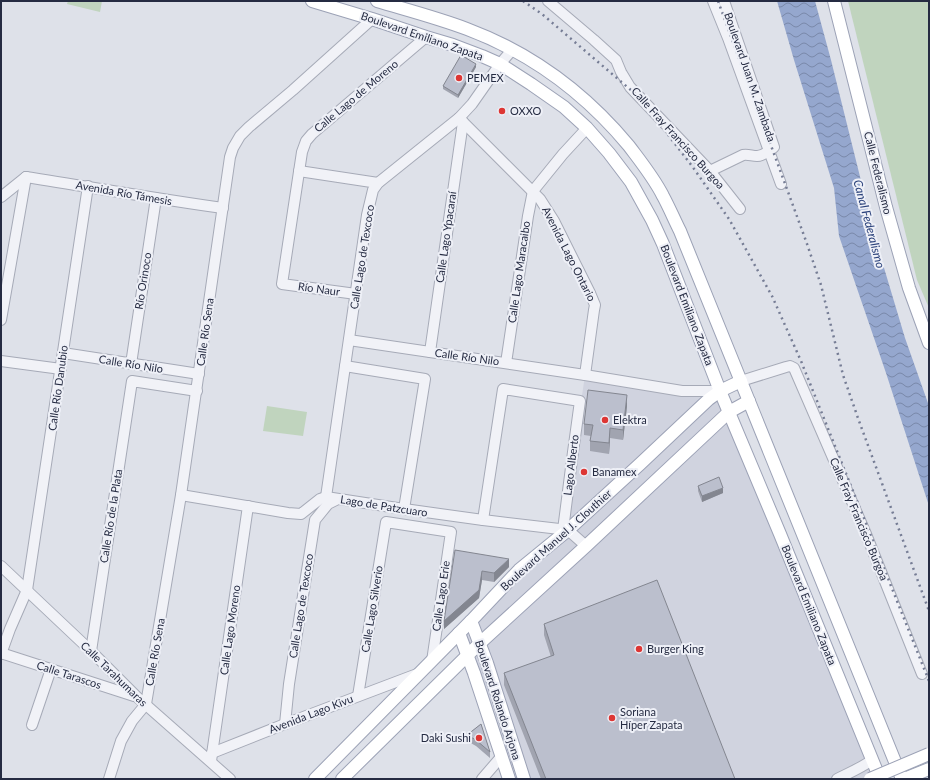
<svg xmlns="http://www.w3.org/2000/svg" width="930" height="780" viewBox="0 0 930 780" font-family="Lato,sans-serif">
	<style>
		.built { fill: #d0d3df }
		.green { fill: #c0d4be }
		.water { fill: url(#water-waves) }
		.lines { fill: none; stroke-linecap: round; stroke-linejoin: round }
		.minor-casing { stroke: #a6aab7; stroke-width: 12 }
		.major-casing { stroke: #9ca2b6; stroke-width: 14 }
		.minor { stroke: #f1f2f7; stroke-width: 10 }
		.major { stroke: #fff; stroke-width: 12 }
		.rail { stroke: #767d95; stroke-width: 2.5; stroke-dasharray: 2 4; stroke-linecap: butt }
		.major-bridge-casing { stroke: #9ca2b6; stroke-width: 14; stroke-linecap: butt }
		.major-bridge { stroke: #fff; stroke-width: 12 }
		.wall { fill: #a1a4b0 }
		.shaded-wall { fill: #838690 }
		.building { fill: #bbbfcd; stroke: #838690 }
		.poi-dot { fill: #dd3634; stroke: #eef0f7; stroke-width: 1.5 }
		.labels { text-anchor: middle; stroke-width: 4; stroke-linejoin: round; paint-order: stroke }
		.street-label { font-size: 11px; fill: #252b42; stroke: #eef0f7 }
		.poi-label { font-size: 11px; fill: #252b42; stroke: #eef0f7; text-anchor: start }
		.water-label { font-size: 12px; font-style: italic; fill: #2b427b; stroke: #eef0f7 }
	</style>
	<defs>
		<pattern id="water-waves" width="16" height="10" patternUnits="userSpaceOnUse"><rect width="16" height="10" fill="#95a7ce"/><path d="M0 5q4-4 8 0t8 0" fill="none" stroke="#7988a9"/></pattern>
	</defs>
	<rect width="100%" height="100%" fill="#dee1e9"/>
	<polygon class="built" points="585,375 720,391 880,779 513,779 459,633 562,534"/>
	<g class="green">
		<polygon points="68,1 102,1 100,12 67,4"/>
		<polygon points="848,1 929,1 929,308 917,280"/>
		<polygon points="267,406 307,412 303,436 263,431"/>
	</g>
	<polygon class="water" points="777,1 815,1 831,60 876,241 905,338 929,406 929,506 886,373 839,236 834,188 794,60"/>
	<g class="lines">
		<g class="minor-casing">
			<g id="minor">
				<polyline points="548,1 594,40 616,60 621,72 630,87 710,171 740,209"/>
				<polyline points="713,1 728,38 781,184"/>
				<polyline points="459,118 540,199 554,221 590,293 595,305 594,310 585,375"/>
				<polyline points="299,171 378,183"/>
				<path d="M710,171L743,155C748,154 752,156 757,156C763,156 769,151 773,148L774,147L724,1"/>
				<path d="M26,177C91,187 157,199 223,208"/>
				<polyline points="1,197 26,177"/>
				<polyline points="356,294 282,284 302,152 306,141 312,134 426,37"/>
				<polyline points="1,320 26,177"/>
				<polyline points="349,340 585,375 682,391 720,391"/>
				<polyline points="430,352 463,122"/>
				<polyline points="63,353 199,374"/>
				<polyline points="1,361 61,369"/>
				<polyline points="506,363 528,216 533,191 563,154 587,128"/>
				<polyline points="131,364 156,198"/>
				<polyline points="345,366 425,379 404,509"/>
				<polyline points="741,381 786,367 790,366 794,368 866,534 922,674"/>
				<polyline points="181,495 288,513 301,514 320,499 326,497 404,509 483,520 568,530 586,546"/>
				<polyline points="326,497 367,215 373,190 378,183 459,118 472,104 500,64 512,50"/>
				<polyline points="483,520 503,389 580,401 573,452 563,530"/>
				<polyline points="1,566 91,651 137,697 230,779"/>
				<polyline points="91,651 132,381 197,391"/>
				<polyline points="1,653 134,696"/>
				<polyline points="1,654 10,629 27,590 88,186"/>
				<polyline points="358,696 386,522 451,532 432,661"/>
				<polyline points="285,724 289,684 315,520 328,504 338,499"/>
				<polyline points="32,725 51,669"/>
				<polyline points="212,753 285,724 417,674"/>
				<polyline points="211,761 248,506"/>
				<polyline points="109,779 121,741 132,721 146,704 181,495 230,157 233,148 240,136 249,127 293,90 372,19"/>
				<polyline points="482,779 501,757"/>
				<path d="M837,779C849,773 861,768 872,760"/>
			</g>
		</g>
		<g class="major-casing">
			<g id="major">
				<polyline points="312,1 372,19 426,37 453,45 482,56 500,64 531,84 564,107 587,128 609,153 631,182 652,220 663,244 720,391 780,534 880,779"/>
				<path d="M377,1C407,10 438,18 467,29C531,53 585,93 629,146C641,162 654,178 663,196C669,207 674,219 680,231L902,779"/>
				<polyline points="834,1 886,207 909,288 929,343"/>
				<polyline points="471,621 487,663 524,779"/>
				<polyline points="459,633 474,673 509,779"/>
				<polyline points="315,779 471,621 519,570 568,530 640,464 709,399 720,391 741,381"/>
				<polyline points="342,779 480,643 586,546 729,412 749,401"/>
				<polyline points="904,779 929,769"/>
			</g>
		</g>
		<use href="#minor" class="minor"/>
		<use href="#major" class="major"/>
		<g class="rail">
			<polyline points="523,1 542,14 639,97 692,166 729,219 772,296 801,361 929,681"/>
			<polyline points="718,1 806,241 821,285 843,375 859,421 929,611"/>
		</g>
		<g class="major-bridge-casing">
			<polyline id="major-bridge" points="870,779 929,754"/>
		</g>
		<use href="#major-bridge" class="major-bridge"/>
	</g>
	<g class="wall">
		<polygon points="476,67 458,98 443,89 443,86"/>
		<polygon points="627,406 623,440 610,438 609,454 590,451 590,441 591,436 584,435 584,424"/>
		<polygon points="698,486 723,493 702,502 698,491"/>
		<polygon points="455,550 509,567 494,582 482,580 479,598 444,629"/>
		<polygon points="544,624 735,779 541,779 504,685 504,673 551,657 544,635"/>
		<polygon points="481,724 490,752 490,758 476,746 467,741 467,735"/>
	</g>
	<g class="shaded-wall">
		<polygon points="476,64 476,67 458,98 458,95"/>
		<polygon points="627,395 627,406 623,440 623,430"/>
		<polygon points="610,428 610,438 609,454 609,443"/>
		<polygon points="723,488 723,493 702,502 702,496"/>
		<polygon points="509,559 509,567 494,582 494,573"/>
		<polygon points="482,571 482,580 479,598 444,629 444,621"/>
	</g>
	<g class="building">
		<polygon points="461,55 476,64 458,95 443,86"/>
		<polygon points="588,390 627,395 623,430 610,428 609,443 590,441 593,425 584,424"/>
		<polygon points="719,477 723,488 702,496 698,486"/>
		<polygon points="455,550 509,559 494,573 482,571 479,590 444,621"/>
		<polygon points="657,580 735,779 546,779 504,673 554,655 544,624"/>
		<polygon points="481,724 490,752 476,740 467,735"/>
	</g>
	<g class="poi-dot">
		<circle cx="459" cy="78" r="4"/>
		<circle cx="502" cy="111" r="4"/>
		<circle cx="605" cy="420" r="4"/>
		<circle cx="584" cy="472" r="4"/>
		<circle cx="639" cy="649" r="4"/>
		<circle cx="612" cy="718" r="4"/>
		<circle cx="479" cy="738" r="4"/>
	</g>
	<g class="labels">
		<g class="street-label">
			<text transform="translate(422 36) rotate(19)" y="4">Boulevard Emiliano Zapata</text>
			<text transform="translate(750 77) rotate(71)" y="4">Boulevard Juan M. Zambada</text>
			<text transform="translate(356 96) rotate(-40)" y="4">Calle Lago de Moreno</text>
			<text transform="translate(678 138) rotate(48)" y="4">Calle Fray Francisco Burgoa</text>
			<text transform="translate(878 173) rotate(76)" y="4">Calle Federalismo</text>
			<text transform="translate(124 193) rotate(10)" y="4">Avenida Río Támesis</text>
			<text transform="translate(446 237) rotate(-82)" y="4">Calle Lago Ypacaraí</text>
			<text transform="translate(569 254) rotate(63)" y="4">Avenida Lago Ontario</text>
			<text transform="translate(362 257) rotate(-81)" y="4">Calle Lago de Texcoco</text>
			<text transform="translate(519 272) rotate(-82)" y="4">Calle Lago Maracaibo</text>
			<text transform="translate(143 281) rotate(-81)" y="4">Río Orinoco</text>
			<text transform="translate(319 289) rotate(8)" y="4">Río Naur</text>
			<text transform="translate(687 305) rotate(69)" y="4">Boulevard Emiliano Zapata</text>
			<text transform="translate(205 332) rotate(-82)" y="4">Calle Río Sena</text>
			<text transform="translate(467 357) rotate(8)" y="4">Calle Río Nilo</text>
			<text transform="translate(131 364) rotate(9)" y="4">Calle Río Nilo</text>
			<text transform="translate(58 388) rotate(-82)" y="4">Calle Río Danubio</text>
			<text transform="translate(571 465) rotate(-83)" y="4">Lago Alberto</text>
			<text transform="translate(384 506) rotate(9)" y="4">Lago de Patzcuaro</text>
			<text transform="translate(111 516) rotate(-81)" y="4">Calle Río de la Plata</text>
			<text transform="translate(859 519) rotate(67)" y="4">Calle Fray Francisco Burgoa</text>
			<text transform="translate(556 540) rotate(-42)" y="4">Boulevard Manuel J. Clouthier</text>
			<text transform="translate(441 596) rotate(-82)" y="4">Calle Lago Erie</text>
			<text transform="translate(809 605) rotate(68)" y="4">Boulevard Emiliano Zapata</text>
			<text transform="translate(301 606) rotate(-81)" y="4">Calle Lago de Texcoco</text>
			<text transform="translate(372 609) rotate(-81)" y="4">Calle Lago Silverio</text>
			<text transform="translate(230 630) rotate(-82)" y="4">Calle Lago Moreno</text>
			<text transform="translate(155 652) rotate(-80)" y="4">Calle Río Sena</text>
			<text transform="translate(114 674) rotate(44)" y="4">Calle Tarahumaras</text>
			<text transform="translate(69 675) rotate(18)" y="4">Calle Tarascos</text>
			<text transform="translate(498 700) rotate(72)" y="4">Boulevard Rolando Arjona</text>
			<text transform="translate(311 714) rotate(-21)" y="4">Avenida Lago Kivu</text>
		</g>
		<g class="poi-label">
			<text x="467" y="82">PEMEX</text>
			<text x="510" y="115">OXXO</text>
			<text x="613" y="424">Elektra</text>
			<text x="592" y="476">Banamex</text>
			<text x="647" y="653">Burger King</text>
			<text x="620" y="716">Soriana<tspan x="620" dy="13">Híper Zapata</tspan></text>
			<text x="471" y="742" text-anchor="end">Daki Sushi</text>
		</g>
		<g class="water-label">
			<text transform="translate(869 224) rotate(75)" y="4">Canal Federalismo</text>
		</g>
	</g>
	<rect width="930" height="780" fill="none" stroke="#252b42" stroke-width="4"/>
</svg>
